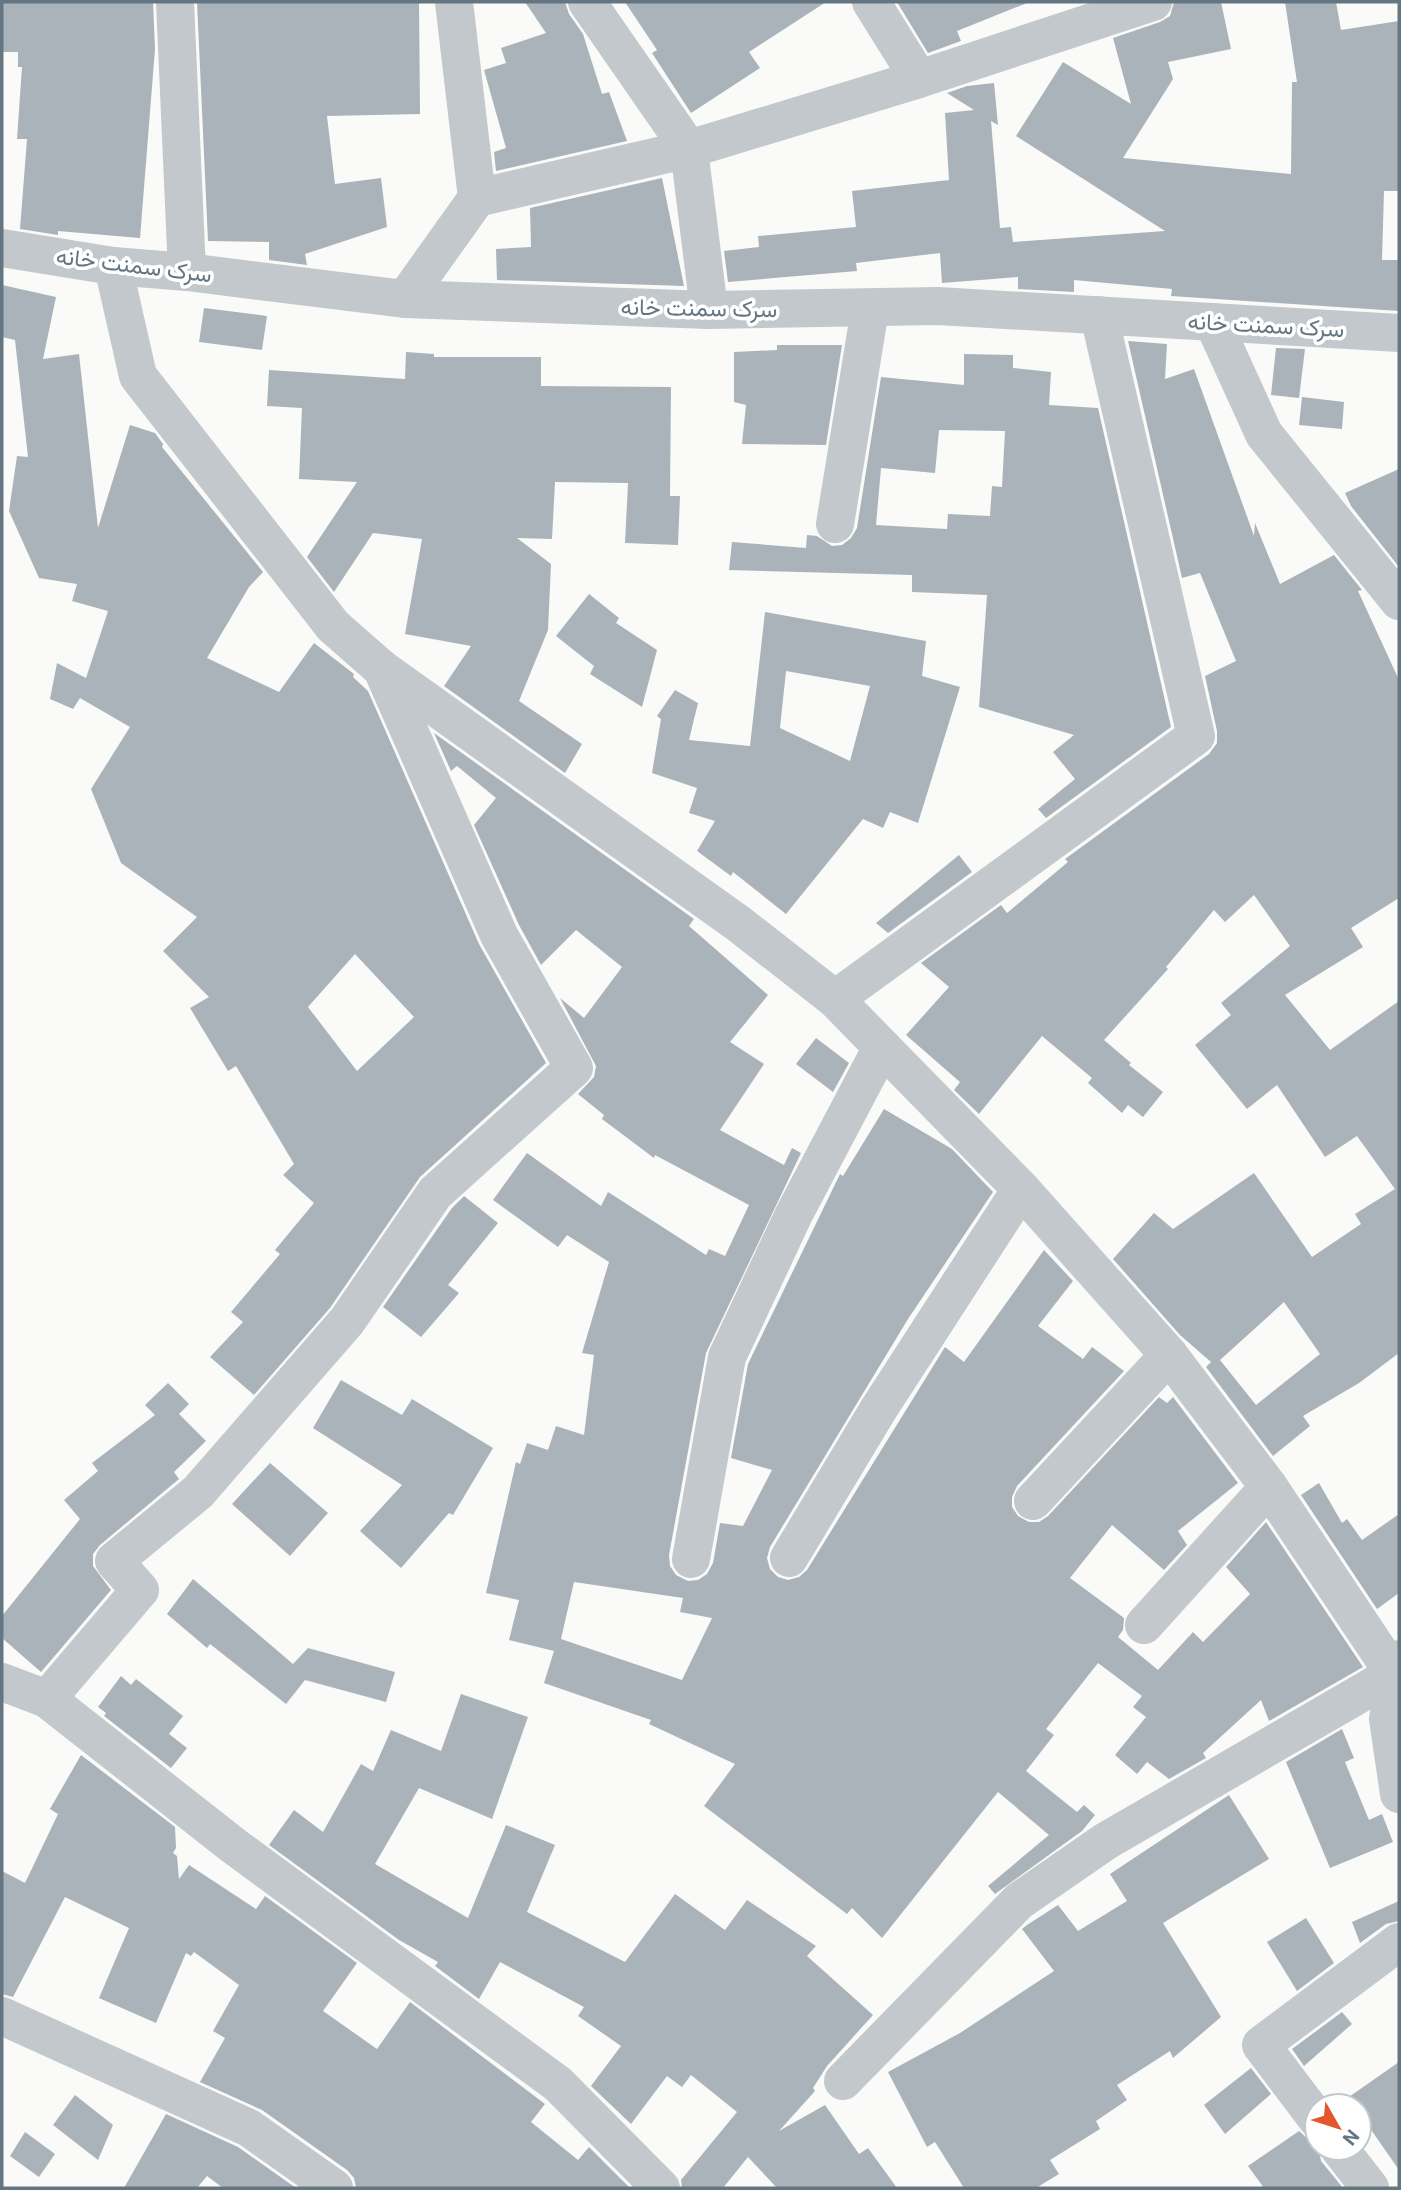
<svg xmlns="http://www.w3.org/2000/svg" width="1401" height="2190" viewBox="0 0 1401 2190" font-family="Roboto,Vazirmatn,sans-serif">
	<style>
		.building { fill: #aab3b9; fill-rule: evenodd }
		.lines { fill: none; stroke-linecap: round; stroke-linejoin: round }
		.minor { stroke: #c3c8cc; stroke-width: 38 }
		.tertiary { stroke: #c3c8cc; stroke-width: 38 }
		.labels { text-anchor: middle; stroke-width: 7; stroke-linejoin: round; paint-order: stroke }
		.street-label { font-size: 23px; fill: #657683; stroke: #fff }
	</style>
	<rect width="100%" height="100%" fill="#fafaf8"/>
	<g class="building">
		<polygon points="2,2 153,2 155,49 140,238 58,231 58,235 20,229 27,139 17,139 22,67 18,67 18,52 2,52"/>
		<polygon points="197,2 419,2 420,114 327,116 335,184 381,178 387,227 305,254 307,265 269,260 269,242 208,241"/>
		<polygon points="525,2 565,2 569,14 583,34 602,94 609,92 627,141 496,171 494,152 506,148 484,70 506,63 501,48 546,33"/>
		<polygon points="625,2 826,2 749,52 760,68 691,113 652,53 657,50"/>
		<polygon points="897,2 1027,2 1027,3 957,31 961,41 928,53"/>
		<polygon points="1174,2 1221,2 1231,49 1168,62 1173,79 1123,158 1291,174 1292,82 1297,82 1285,2 1336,2 1341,30 1399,21 1399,191 1384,191 1382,260 1399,260 1399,311 1171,296 1172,289 1074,280 1074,292 1018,289 1018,277 942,283 940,253 856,263 857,271 728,282 724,251 759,247 758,236 856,227 852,191 949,180 945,113 974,110 947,93 967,86 994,83 998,125 991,121 1000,228 1011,227 1013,242 1165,231 1016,136 1063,62 1131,104 1113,38 1160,22 1170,16"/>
		<polygon points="662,178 684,286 497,280 496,249 531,247 530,208"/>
		<path d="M2,285L56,297L43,359L79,354L98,528L130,425L155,433L163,444L162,447L263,572L249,587L207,658L279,692L314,643L354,674L353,677L368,691L479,944L546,1063L420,1177L330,1308L254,1395L210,1357L243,1322L231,1312L280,1254L275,1250L314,1203L283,1175L294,1164L236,1066L228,1071L190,1008L209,997L163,951L197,917L121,863L91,789L130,727L80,698L73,709L50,699L57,663L86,678L108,611L72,601L77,584L39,578L9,511L17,456L28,457L15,340L2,337ZM355,954L414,1017L357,1071L308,1007Z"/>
		<polygon points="204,308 267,316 262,350 199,342"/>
		<path d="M1128,341L1167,344L1165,379L1194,369L1254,536L1255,523L1280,584L1334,555L1362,590L1358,591L1399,680V898L1351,928L1363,947L1285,995L1330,1050L1399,1001V1353L1359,1383L1303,1416L1310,1426L1273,1456L1206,1367L1211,1362L1180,1335L1113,1259L1154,1213L1173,1229L1254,1173L1312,1257L1361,1224L1355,1214L1395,1189L1357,1136L1325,1157L1277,1085L1247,1109L1195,1045L1231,1015L1221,1003L1290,946L1254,895L1225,922L1214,910L1166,967L1168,969L1104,1040L1131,1063L1129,1065L1163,1092L1143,1117L1128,1105L1122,1113L1088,1083L1092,1078L1042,1036L979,1114L954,1090L960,1082L906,1035L949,987L921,963L1001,905L1007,913L1068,862L1065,859L1209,754L1217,743V731L1205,676L1236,661L1200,573L1182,578ZM1284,1302L1320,1354L1256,1405L1220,1360Z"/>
		<polygon points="777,345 842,345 826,445 742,444 746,405 734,402 734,352 777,350"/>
		<polygon points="1276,348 1305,349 1299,398 1271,395"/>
		<polygon points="406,352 434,354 434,357 541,357 541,386 671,387 670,496 680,496 678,545 625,543 628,483 555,482 552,539 517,538 551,564 548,630 519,701 582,744 565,773 444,686 471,646 405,634 422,539 373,533 334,592 307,557 357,482 299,479 302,408 267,406 269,370 405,379"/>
		<path d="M964,354L1013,355V368L1051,372L1049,405L1098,408L1171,727L1046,818L1038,809L1075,779L1053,752L1074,735L979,707L987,595L912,592V575L729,570L732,542L806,548L807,535L817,536L832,546L842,545L851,538L857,528L881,377L964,385ZM939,430L1005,431L1002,487L992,486L990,516L948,514L947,529L876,525L881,468L935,473Z"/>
		<polygon points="1302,397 1344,402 1342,429 1299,425"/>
		<polygon points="1399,469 1399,567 1351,506 1345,493"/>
		<polygon points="589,594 619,618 616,623 657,650 642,707 590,674 594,666 556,636"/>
		<path d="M765,612L926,641L922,676L960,687L918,823L890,812L883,828L863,819L786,914L733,872L731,876L697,851L715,821L689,813L697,788L652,773L661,719L657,716L675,690L698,703L689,740L750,746ZM786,671L870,686L850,761L780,728Z"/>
		<path d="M434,733L694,919L689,926L768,995L730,1042L764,1064L720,1130L784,1165L792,1148L801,1153L706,1353L669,1555L670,1566L676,1575L688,1581L698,1580L707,1574L713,1563L720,1523L743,1526L772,1470L731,1458L748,1364L840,1174L843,1176L884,1109L952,1149L993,1192L908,1319L770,1547L767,1558L770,1569L778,1577L788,1580L799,1577L807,1570L945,1347L964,1362L1044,1250L1073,1281L1038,1326L1083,1359L1092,1347L1124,1371L1017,1486L1012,1497V1507L1018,1516L1029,1522H1039L1048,1516L1159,1397L1167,1403L1173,1397L1238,1483L1178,1531L1187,1545L1164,1570L1112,1525L1070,1578L1124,1618L1123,1630L1118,1637L1158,1670L1193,1632L1203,1642L1250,1594L1226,1567L1266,1522L1363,1667L1269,1721L1261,1700L1203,1753L1206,1758L1169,1779L1147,1762L1137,1774L1115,1755L1146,1717L1133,1707L1142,1696L1098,1663L1046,1729L1054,1735L1026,1771L1077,1812L1084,1805L1095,1815L1082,1831L995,1894L988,1886L1049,1835L998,1792L882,1938L852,1908L847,1914L704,1806L735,1764L649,1724L651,1720L544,1683L554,1651L509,1640L519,1600L486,1593L516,1462L520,1464L527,1443L548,1450L556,1426L584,1435L594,1355L582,1353L609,1262L567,1235L558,1247L493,1200L527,1153L601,1206L608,1192L706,1255L709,1249L725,1256L749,1205L655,1155L654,1158L602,1119L604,1115L578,1094L594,1077L596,1066L560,998L584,1018L622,967L576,930L541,965L519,925L474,825L496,798L457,766L451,771ZM574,1582L683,1598L680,1612L712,1618L682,1680L561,1639Z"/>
		<polygon points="959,855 972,872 888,933 876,923"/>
		<polygon points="816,1038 849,1063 833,1092 796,1064"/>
		<polygon points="464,1196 498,1223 448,1285 459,1293 421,1337 383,1307 452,1208"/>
		<polygon points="341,1380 402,1415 412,1399 493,1448 453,1515 449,1513 401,1568 360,1531 402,1485 313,1428"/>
		<polygon points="168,1383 189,1404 179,1414 206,1441 174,1472 179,1479 100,1545 93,1554 93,1566 111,1590 41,1672 2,1638 2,1616 80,1519 64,1500 98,1471 92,1463 155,1415 145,1405"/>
		<polygon points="270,1463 328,1513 290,1556 232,1504"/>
		<polygon points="1319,1483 1342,1523 1347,1519 1362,1540 1399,1514 1399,1593 1377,1609 1301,1495"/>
		<polygon points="193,1579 293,1664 308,1648 395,1672 386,1702 305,1680 286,1704 210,1644 207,1648 167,1614"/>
		<polygon points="121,1676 131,1685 136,1679 183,1716 169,1734 187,1748 171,1768 104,1716 106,1713 98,1707"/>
		<polygon points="461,1694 528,1717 492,1819 419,1788 375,1864 468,1918 506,1825 555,1845 527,1912 625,1962 675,1894 725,1930 747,1900 816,1946 807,1956 873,2015 827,2066 813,2088 815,2091 779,2131 825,2105 859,2154 868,2148 897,2188 777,2188 748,2157 723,2188 682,2188 681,2180 737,2112 691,2075 682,2087 667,2076 631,2124 591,2086 621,2046 578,2016 584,2007 500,1962 479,1999 435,1966 438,1962 399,1940 269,1845 294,1810 323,1832 361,1764 373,1771 391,1730 441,1751"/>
		<polygon points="1342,1729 1354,1758 1345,1762 1369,1820 1382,1814 1393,1842 1330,1868 1286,1762"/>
		<polygon points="81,1755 175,1827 176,1848 173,1853 177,1856 179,1879 189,1865 256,1909 265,1896 357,1963 323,2011 377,2049 410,2002 545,2104 531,2122 578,2160 589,2147 630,2188 356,2188 354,2178 347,2170 262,2110 200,2082 225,2038 213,2031 239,1985 194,1952 191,1956 186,1953 156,2023 99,1998 129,1928 65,1897 13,1997 2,1994 2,1871 25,1883 58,1814 50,1809"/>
		<polygon points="1229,1795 1269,1859 1163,1923 1221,2017 1173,2058 1170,2051 1117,2085 1127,2100 1096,2121 1100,2129 1050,2160 1059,2174 1036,2188 964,2188 935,2142 927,2147 888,2072 960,2033 1054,1971 1022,1929 1027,1925 1058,1905 1078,1931 1127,1901 1110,1874"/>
		<polygon points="1399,1901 1399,1921 1386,1924 1360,1943 1352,1922"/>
		<polygon points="1306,1918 1334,1963 1297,1991 1267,1942"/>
		<polygon points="1342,2012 1352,2024 1304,2066 1292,2049"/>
		<polygon points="1399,2062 1399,2170 1365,2121 1359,2126 1359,2106 1336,2106"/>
		<polygon points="1251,2068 1271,2094 1225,2134 1204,2105"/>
		<polygon points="75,2095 113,2125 98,2160 53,2125"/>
		<polygon points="166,2114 238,2147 296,2188 223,2188 207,2176 197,2188 124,2188"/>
		<polygon points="1299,2131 1308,2139 1317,2140 1321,2161 1343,2188 1264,2188 1248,2166"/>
		<polygon points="25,2132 55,2154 39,2177 10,2156"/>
	</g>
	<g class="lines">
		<g class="minor">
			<polyline points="175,2 187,272"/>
			<polyline points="454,2 477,198"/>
			<polyline points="587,2 689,149 709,310"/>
			<polyline points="871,2 919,79"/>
			<polyline points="113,266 138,376 333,626 382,669 739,924 835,999 1021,1189 1169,1355 1269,1487 1394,1674"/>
			<polyline points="405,299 477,198 689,149 919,79 1153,2"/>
			<polyline points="1213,322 1264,434 1399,601"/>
			<polyline points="835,524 870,309"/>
			<polyline points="835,999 1196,736 1099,315"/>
			<polyline points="1033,1501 1169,1355"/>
			<polyline points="789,1558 878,1410 1021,1189"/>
			<polyline points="691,1559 727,1357 794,1214 882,1047"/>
			<polyline points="1144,1625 1269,1487"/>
			<polyline points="1399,1659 1388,1719 1399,1794"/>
			<polyline points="2,1682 47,1699 234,1846 558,2084 661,2188"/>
			<polyline points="47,1699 140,1590 114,1561 198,1492 347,1321 435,1193 574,1068 499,935 382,669"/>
			<polyline points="2,2016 249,2128 334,2188"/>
			<polyline points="843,2081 1019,1901 1106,1841 1394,1674"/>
			<polyline points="1317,2119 1261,2045 1399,1942"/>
			<polyline points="1339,2148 1370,2188"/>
		</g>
		<polyline class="tertiary" points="2,248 113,266 187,272 405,299 709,310 938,306 1399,333"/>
	</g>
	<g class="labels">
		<g class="street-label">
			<text transform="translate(134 265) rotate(7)" y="8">سرک سمنت خانه</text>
			<text transform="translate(699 308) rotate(1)" y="8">سرک سمنت خانه</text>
			<text transform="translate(1266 325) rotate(3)" y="8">سرک سمنت خانه</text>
		</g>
	</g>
	<rect width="1401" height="2190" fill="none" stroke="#657683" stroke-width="7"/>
	<g transform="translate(1338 2127) rotate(129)"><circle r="33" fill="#ffffff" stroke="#c1c8cd" stroke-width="2"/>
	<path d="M0-5L12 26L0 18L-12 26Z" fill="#e4572e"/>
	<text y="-10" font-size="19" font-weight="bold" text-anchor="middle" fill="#657683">N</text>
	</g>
</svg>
